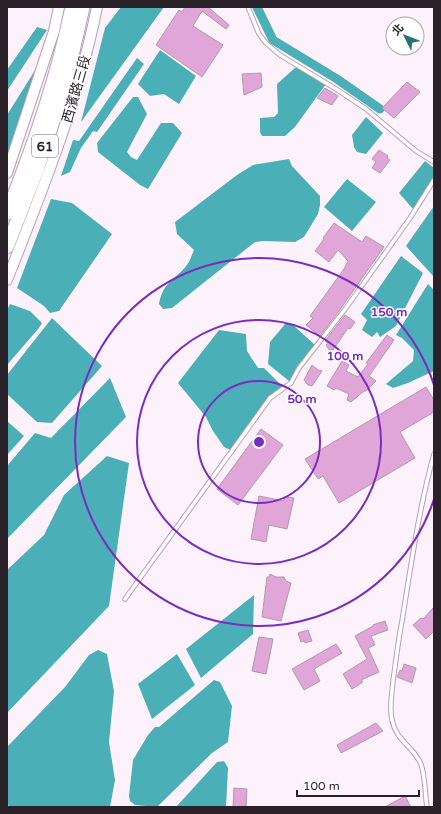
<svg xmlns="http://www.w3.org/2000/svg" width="441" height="814" viewBox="0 0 441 814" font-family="'Varela Round','Noto Sans TC',sans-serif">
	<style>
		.water { fill: #4bafb8 }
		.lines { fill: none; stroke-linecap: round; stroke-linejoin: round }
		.canal { stroke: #4bafb8; stroke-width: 9 }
		.building { fill: #dfa6d7; stroke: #b299ae }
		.lane-casing { stroke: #b99fb5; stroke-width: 5.5 }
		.secondary-casing { stroke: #b99fb5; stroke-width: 12 }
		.highway-casing { stroke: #b99fb5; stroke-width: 15 }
		.lane { stroke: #fff; stroke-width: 3.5 }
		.secondary { stroke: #fff; stroke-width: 10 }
		.highway { stroke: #fff; stroke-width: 13 }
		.ring { fill: none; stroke: #7b2cbf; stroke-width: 2 }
		.labels { text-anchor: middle; stroke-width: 3; stroke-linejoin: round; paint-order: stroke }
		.shield { fill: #fff; stroke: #6b6469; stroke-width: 1 }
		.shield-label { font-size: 13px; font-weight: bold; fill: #2b2129 }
		.street-label { font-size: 14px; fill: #2b2129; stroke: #fff }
		.centre { fill: #7b2cbf; stroke: #fff; stroke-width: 2 }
		.ring-label { font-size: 12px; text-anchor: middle; font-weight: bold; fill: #7b2cbf; stroke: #fff; stroke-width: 3; stroke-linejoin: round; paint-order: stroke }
	</style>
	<rect width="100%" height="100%" fill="#fdf2fb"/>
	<g class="water">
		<polygon points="121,7 164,7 81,122 105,28"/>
		<polygon points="37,27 47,30 7,91 7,70"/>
		<polygon points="160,50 196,76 179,104 164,94 150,96 138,84"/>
		<polygon points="44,56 7,166 7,115"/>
		<polygon points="137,58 144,64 97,132 93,131 81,148 70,172 61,176 73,140 79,141"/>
		<polygon points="296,67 326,84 295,127 285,136 262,136 260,132 260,118 274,117 278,113 277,84"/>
		<polygon points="133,97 138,97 147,114 127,152 131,157 137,160 161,123 173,123 182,133 148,189 140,185 98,152 97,143"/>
		<polygon points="366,117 383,133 366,154 357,152 354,147 352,135"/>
		<path d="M289,159L292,166L320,196V205L318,214L304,237L295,242L263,241L255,242L172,308L163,309L159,304C163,280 179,278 189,262C191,258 192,254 194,250L177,234L175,222L237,175L253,165Z"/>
		<polygon points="425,161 434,168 434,179 414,210 399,193"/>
		<polygon points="347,179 376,202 352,231 324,207"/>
		<polygon points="51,199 72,203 112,234 59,311 50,313 44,306 17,288"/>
		<polygon points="434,206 434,277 406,246"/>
		<polygon points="401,256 423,273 396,326 380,337 377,332 372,337 362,330 367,320 361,314"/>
		<polygon points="428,284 434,290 434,371 408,383 393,388 386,384 413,361 414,350 402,338 396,335"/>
		<polygon points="10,304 30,311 42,323 39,328 7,365 7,310"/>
		<polygon points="52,318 102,366 52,423 37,422 7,394 7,375"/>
		<polygon points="286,323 293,325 315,345 289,381 268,364 270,342"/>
		<polygon points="219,330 246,334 247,351 258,368 264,368 283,387 274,394 233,451 224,447 213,431 206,417 178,383"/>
		<polygon points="110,378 126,417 7,539 7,466 35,433 51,438"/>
		<polygon points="7,421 24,436 7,455"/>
		<polygon points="107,456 129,463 109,606 7,713 7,570 44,535 64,495"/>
		<polygon points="254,595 253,634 201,678 186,649"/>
		<polygon points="98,650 107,654 114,691 109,742 115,780 110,807 10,807 7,804 7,747 65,687 89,655"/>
		<polygon points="177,654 195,685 152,719 138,684"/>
		<polygon points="214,680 220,682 232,706 228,742 212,753 157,807 135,805 130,801 129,796 133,760 148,735 155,727 159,727"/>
		<polygon points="224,761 228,768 226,807 176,807 217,762"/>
	</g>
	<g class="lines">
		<polyline class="canal" points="257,7 273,40 337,79 380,109"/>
	</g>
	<g class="building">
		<polygon points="185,7 208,7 229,25 226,29 202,11 193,26 223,45 202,77 156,45 179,10 182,12"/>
		<polygon points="261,73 262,87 244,95 242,74"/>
		<polygon points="407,82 420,92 394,118 382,108"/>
		<polygon points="325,88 338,96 332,105 317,98"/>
		<polygon points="379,150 388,156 387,158 390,160 380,173 372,168 376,162 372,159"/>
		<polygon points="334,223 362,242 366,236 384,247 339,311 320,336 306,325 313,318 310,316 344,269 348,261 338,250 329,262 315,251 324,239 323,238"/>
		<polygon points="345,315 355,322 350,329 348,328 333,350 332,349 330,351 326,345 328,343 325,341"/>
		<polygon points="387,335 394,340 369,376 376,381 366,391 364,391 351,402 347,400 349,394 336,388 334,390 327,386 342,361 349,365 346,371 358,377 368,364 366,363"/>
		<polygon points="312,365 318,370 322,371 312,386 308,385 304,380"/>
		<polygon points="426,387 434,400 434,412 400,432 415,458 339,503 323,476 318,479 305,459"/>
		<polygon points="261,429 283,445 238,505 217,489"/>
		<polygon points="259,496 284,501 284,497 294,498 287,529 269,525 266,542 251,539"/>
		<polygon points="270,574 276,577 284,577 286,581 291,583 281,621 262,617 267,577 269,577"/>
		<polygon points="434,607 434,631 426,639 413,625 421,618 423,619"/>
		<polygon points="385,621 388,630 371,636 375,645 368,648 379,672 361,680 363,682 352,689 343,674 367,659 355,636 373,626 373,625"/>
		<polygon points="308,630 312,641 305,643 305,641 301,642 298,633"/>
		<polygon points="259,637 273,639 266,674 252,671"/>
		<polygon points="336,644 342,653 314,669 320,681 304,690 292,669"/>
		<polygon points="404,664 416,668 412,683 397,677 400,670 402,671"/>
		<polygon points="376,723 383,731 341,753 337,745"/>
		<polygon points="234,788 247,789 246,807 233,807"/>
		<polygon points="405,796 411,807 385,807"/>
	</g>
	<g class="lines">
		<g class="lane-casing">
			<g id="lane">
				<polyline points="248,7 259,34 266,43 280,55 336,89 366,109 416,151 434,162"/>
				<polyline points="125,599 270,398 291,383 299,368 346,308 410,218 434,180"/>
				<path d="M427,807C425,795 425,771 420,762C412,746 396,740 392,720C389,707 392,694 393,681C396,661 398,641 402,621C411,565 419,508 434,454"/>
			</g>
		</g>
		<g class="secondary-casing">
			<g id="secondary">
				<polyline points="7,173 54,31 59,7"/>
				<path d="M7,280C42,191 78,102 97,7"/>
			</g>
		</g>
		<g class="highway-casing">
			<g id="highway">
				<path d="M7,213C34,146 57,78 72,7"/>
				<polyline points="7,247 37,170 66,82 83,7"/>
			</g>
		</g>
		<use href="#lane" class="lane"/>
		<use href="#secondary" class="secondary"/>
		<use href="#highway" class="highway"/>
	</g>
	<g class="ring">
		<circle cx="259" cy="442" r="61"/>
		<circle cx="259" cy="442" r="122"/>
		<path d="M434 499A184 184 0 1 1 434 385"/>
	</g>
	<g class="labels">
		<rect class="shield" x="32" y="135" width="26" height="22" rx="3"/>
		<g class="shield-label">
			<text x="45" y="151">61</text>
		</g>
		<g class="street-label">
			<text transform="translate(76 89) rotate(-74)" y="5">西濱路三段</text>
		</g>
	</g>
	<circle cx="259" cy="442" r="6" class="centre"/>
	<g class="ring-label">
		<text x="389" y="316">150 m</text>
		<text x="345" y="360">100 m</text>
		<text x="302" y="403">50 m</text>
	</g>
	<rect width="441" height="814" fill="none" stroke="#2b2129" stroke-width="16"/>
	<g transform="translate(405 36) rotate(313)"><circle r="19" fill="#ffffff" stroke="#aaa6a9"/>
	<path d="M0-3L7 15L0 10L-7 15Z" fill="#297279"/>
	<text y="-6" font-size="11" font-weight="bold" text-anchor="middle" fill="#2b2129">北</text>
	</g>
	<path d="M297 790v6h122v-6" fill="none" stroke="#2b2129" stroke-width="2"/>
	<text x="303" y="790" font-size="12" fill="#2b2129" stroke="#ffffff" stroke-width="3" paint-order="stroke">100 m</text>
</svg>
